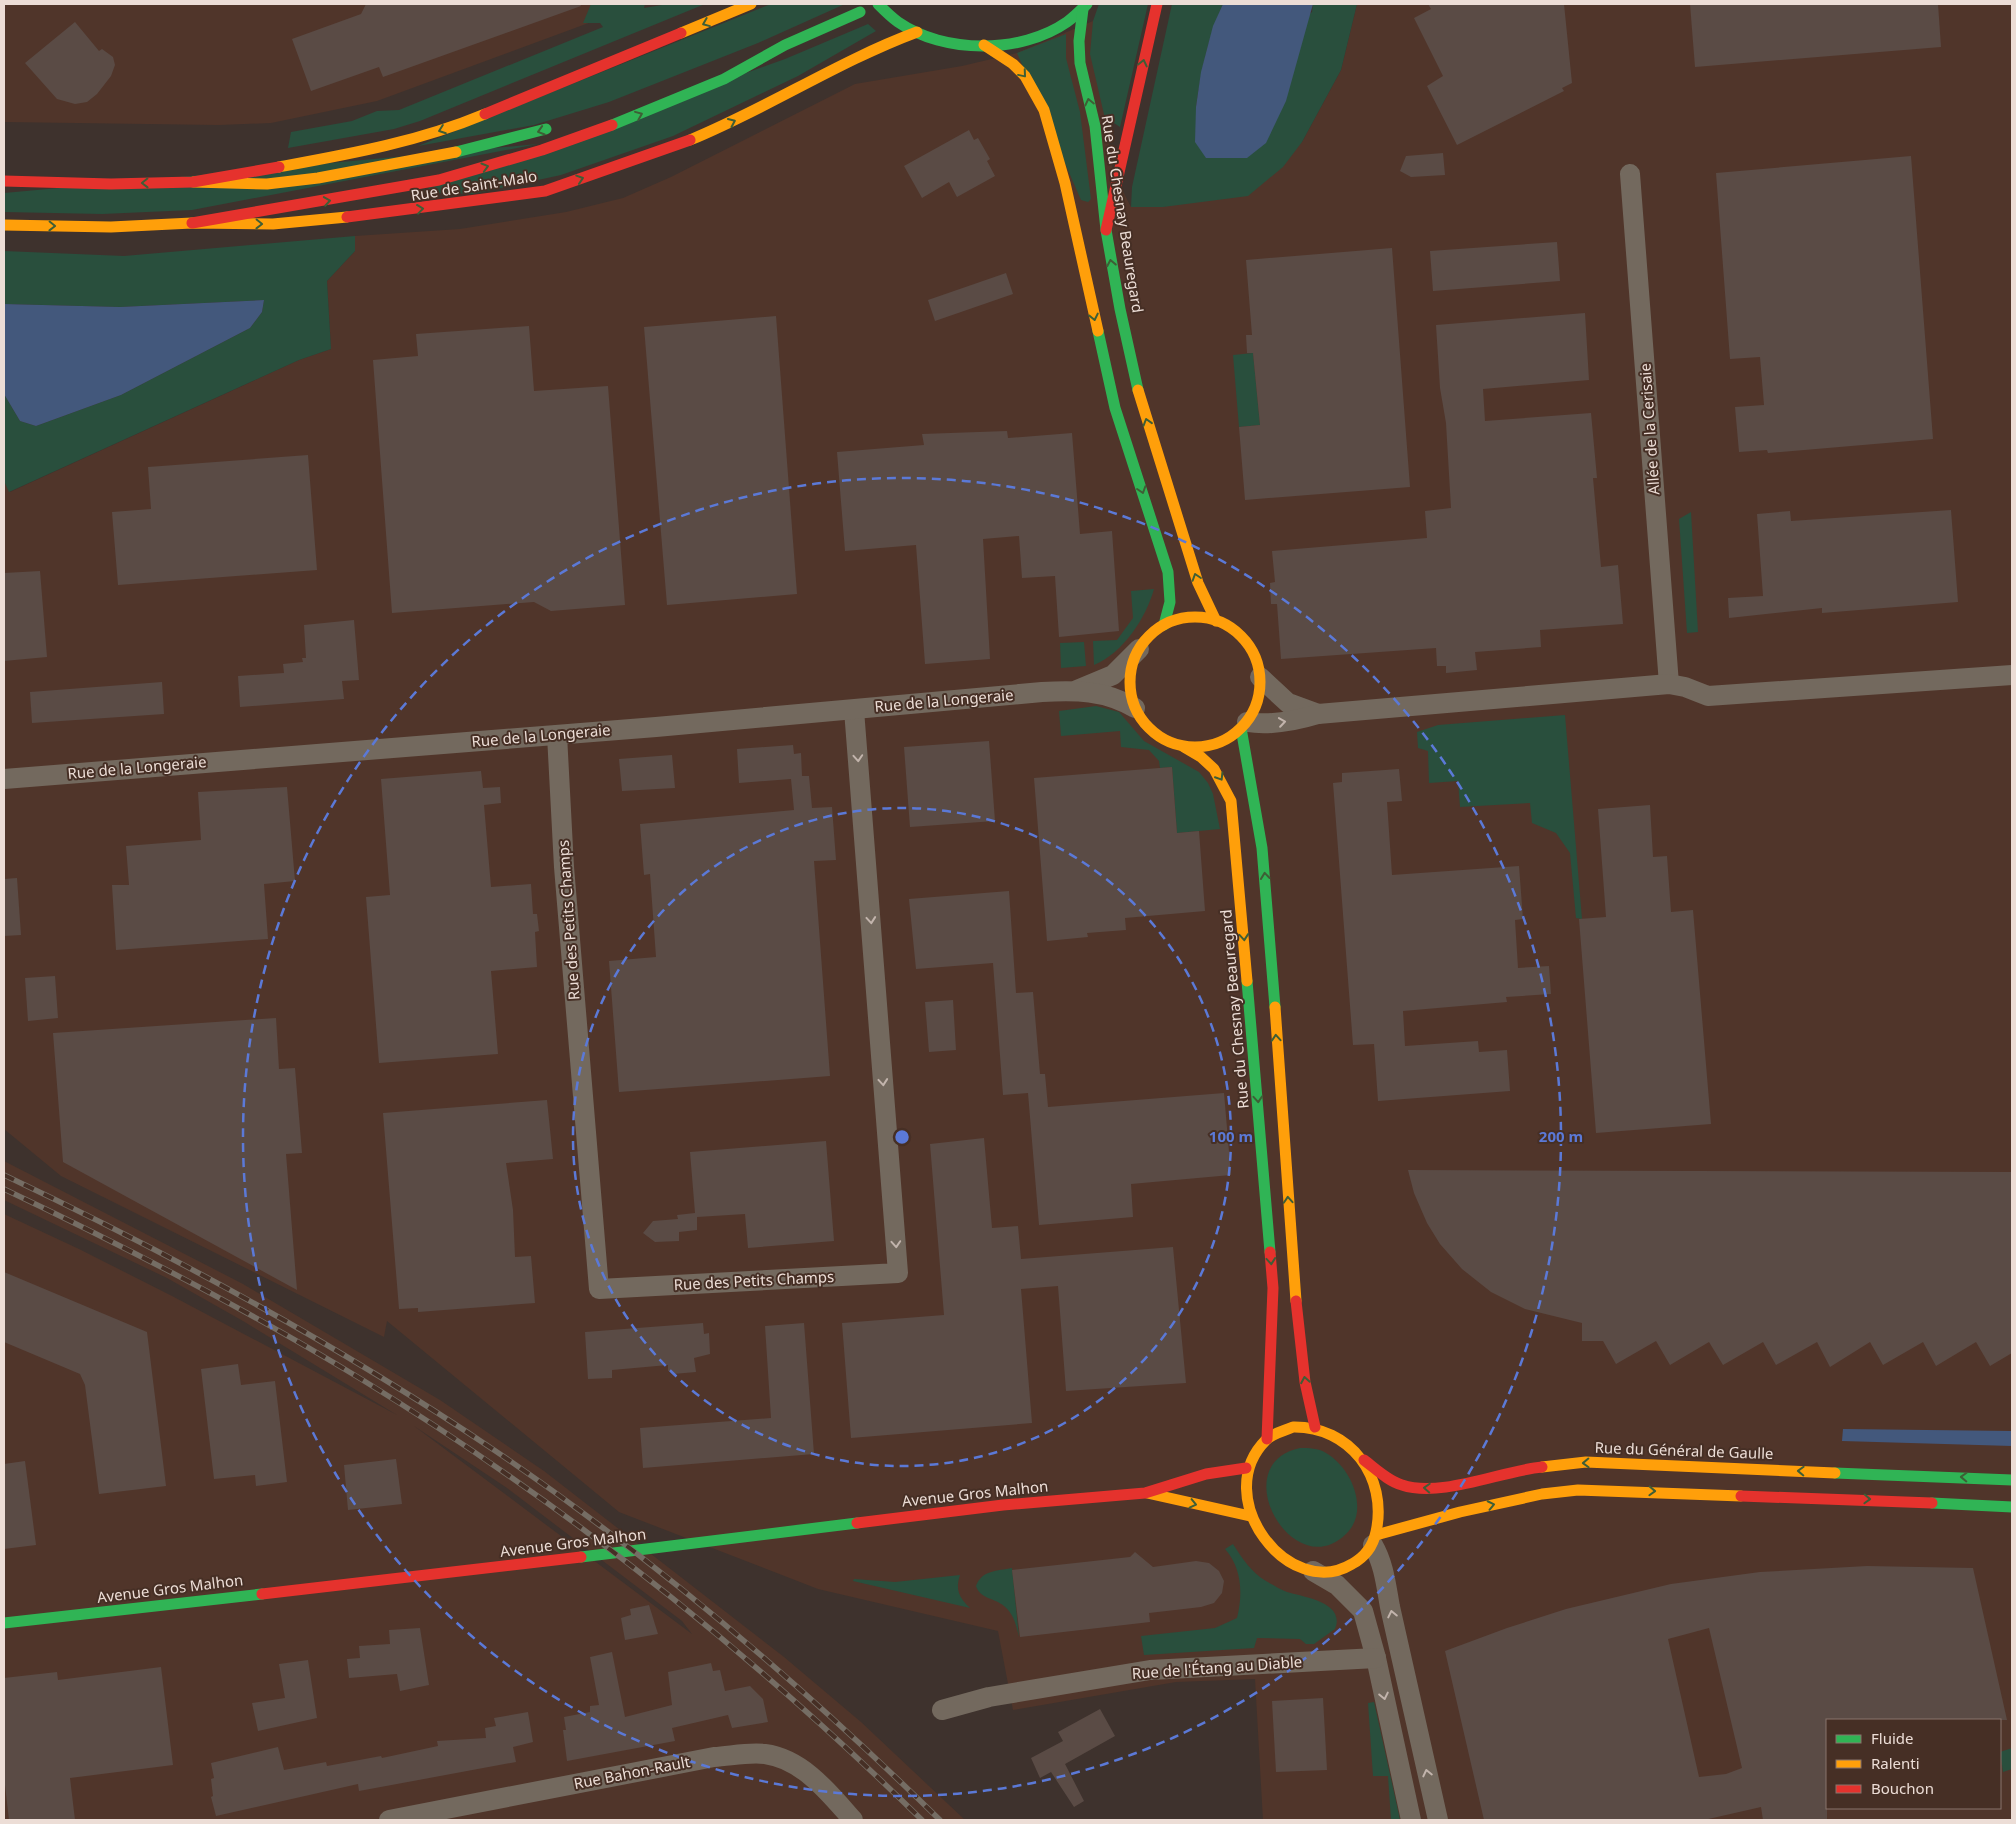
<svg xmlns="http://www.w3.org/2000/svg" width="2016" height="1824" viewBox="0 0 2016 1824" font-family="'Noto Sans',sans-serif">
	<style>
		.built { fill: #50352a; fill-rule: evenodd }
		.green { fill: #294f3d }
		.water { fill: #43587c }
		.building { fill: #5a4b45; fill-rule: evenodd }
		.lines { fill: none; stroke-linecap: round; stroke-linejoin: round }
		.street { stroke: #73695e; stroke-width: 20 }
		.fast { stroke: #30b455; stroke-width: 11 }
		.slow { stroke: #ff9f0a; stroke-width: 11 }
		.jam { stroke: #e5322d; stroke-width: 11 }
		.rail-casing { stroke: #756d64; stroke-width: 5.5 }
		.rail { stroke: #462f25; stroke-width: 4; stroke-dasharray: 11; stroke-linecap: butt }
		.oneway { stroke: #3e5e36 }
		.oneway2 { stroke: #c2b4ac }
		.ring { fill: none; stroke: #5b79d7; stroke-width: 2.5; stroke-dasharray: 9 6 }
		.labels { text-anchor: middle; stroke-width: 4; stroke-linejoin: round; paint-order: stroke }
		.street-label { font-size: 15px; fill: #ecddd6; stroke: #462f25 }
		.centre { fill: #5b79d7; stroke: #462f25; stroke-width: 2.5 }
		.ring-label { font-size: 15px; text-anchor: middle; font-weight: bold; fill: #5b79d7; stroke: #462f25; stroke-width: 4; stroke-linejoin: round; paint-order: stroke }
	</style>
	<rect width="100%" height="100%" fill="#3e322d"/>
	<g class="built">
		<polygon points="4,4 640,4 377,101 271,123 219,125 4,122"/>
		<path d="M1357,4H2012V1820H1263L1255,1679L1176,1682L1013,1710L998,1631L818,1589L619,1512L387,1321L384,1337L61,1176L4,1129V481L10,492L299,360L331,349L327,281L355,251V236L460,229L566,212L623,198L671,177L855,84L962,66L1017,53L1093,21L1113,172L1131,207H1163L1302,142L1341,70ZM1827,1720H2000V1808H1827Z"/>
		<path d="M4,1161L243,1284L440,1400L544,1471L784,1657L861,1722L965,1820H4V1214L79,1249L172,1296L397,1415L243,1321L167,1278L4,1200ZM414,1426L507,1488L682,1621L692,1634Z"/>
	</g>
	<g class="green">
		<polygon points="591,4 645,4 644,8 668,4 705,4 420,121 394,129 288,148 291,132 352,121 377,111 399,110 603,27 600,23 583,23"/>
		<polygon points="771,4 845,4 758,43 609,102 534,125 418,146"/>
		<polygon points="1099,4 1148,4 1120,127 1114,123 1106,123 1090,54 1093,21"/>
		<path d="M1172,4H1223C1208,37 1201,71 1196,107L1312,12L1313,4H1357L1341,70L1302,142L1283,167L1248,196L1163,207H1131L1132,187Z"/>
		<polygon points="868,24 876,31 798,76 673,136 561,175 473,194 417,192 785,59"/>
		<polygon points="1066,34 1066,58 1080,112 1091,199 1088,202 1081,200 1017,53"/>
		<polygon points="538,144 192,210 102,214 4,212 4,193"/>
		<polygon points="355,236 355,251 327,281 331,349 299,360 9,492 4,481 4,394 20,421 36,426 121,395 250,328 262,312 264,300 120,307 4,304 4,251 124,256"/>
		<polygon points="1253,353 1260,425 1239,427 1233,355"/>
		<polygon points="1691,512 1698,632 1687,633 1679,519"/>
		<path d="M1154,589C1146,618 1123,653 1094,665L1093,641L1117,640L1133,618L1131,591Z"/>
		<polygon points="1084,642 1086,666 1061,668 1060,643"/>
		<polygon points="1096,706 1119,712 1144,741 1199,772 1208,783 1213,794 1220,829 1177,833 1172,767 1160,768 1159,761 1149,750 1121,747 1120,731 1061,736 1059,711"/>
		<polygon points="1565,715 1582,919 1576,918 1570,853 1556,833 1532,823 1530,803 1460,807 1458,781 1429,783 1428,751 1418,748 1417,732 1438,725"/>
		<path d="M1300,1448C1309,1448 1318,1448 1326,1453C1352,1468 1370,1511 1346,1534C1293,1586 1224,1464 1300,1448Z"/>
		<path d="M1233,1544C1242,1558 1251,1572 1266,1581C1273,1585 1279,1589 1287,1592C1303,1597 1346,1602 1335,1629L1314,1644H1306L1300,1639L1257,1638L1254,1648L1144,1655L1141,1636L1215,1628L1237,1618C1243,1594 1242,1568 1225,1549Z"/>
		<path d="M1012,1568L1019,1637C1016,1625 1014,1614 1004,1606C995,1598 980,1599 976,1586C982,1570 997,1571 1012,1568Z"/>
		<path d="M960,1575C955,1589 959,1598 970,1608L853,1581L854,1579L895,1582Z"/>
		<polygon points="1374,1702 1399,1815 1400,1820 1391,1820 1388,1776 1373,1776 1368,1703"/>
		<polygon points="2012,1748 2012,1769 2003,1772 2000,1752"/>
	</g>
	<g class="water">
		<polygon points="1223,4 1313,4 1286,101 1266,143 1247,158 1206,158 1195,142 1196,107 1201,72 1213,26"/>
		<polygon points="264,300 262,312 250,328 121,395 36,426 20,421 4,394 4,304 120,307"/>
		<polygon points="1843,1429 2012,1431 2012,1446 1842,1441"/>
	</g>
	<g class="building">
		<polygon points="366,4 580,4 581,6 383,77 379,67 311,91 292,39 361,14"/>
		<polygon points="1428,4 1564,4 1572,83 1562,88 1564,91 1457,145 1427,86 1443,76 1414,18 1431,9"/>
		<polygon points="1690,4 1938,4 1941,47 1695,67"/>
		<polygon points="75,22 99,51 102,49 113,57 115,65 111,76 97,94 87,102 75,104 57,99 25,63"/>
		<polygon points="969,130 974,140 978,138 990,159 987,161 995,176 957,197 949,182 922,198 904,166"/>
		<polygon points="1443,153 1445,175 1411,177 1400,171 1406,156"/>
		<polygon points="1911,156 1933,439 1768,453 1767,450 1739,452 1735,407 1764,405 1760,357 1730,359 1716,173"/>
		<polygon points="1557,242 1560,281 1433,291 1430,251"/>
		<polygon points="1392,248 1410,487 1245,500 1239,427 1260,425 1253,353 1247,353 1246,335 1252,335 1246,260"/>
		<polygon points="1006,273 1013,294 935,321 928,300"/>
		<polygon points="1585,313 1589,380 1483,389 1485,421 1591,413 1597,478 1593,478 1601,567 1618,565 1623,624 1540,630 1541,647 1475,652 1477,670 1446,673 1446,666 1437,666 1436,648 1281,659 1277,604 1271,604 1270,583 1275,582 1272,551 1427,538 1425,511 1451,508 1446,423 1440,388 1436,325"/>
		<polygon points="776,316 797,594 667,605 644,327"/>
		<polygon points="529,326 534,391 608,386 625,605 551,611 534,602 392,613 373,360 418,356 416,334"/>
		<polygon points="1007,431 1008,438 1072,433 1080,534 1112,531 1119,631 1059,637 1055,576 1022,578 1019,536 983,539 990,659 925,664 916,545 845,551 837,452 924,445 922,434"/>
		<polygon points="308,455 317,570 118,585 112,512 151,509 148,467"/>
		<polygon points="1951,510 1958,602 1822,613 1822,608 1729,618 1728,598 1763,596 1757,514 1790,511 1791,521"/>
		<polygon points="40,571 47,657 4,661 4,573"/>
		<polygon points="354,620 359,680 342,681 344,699 240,707 238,676 284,673 283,664 303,662 302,658 306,658 304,625"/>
		<polygon points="162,682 164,714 32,723 30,692"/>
		<polygon points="989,741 995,821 910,827 904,747"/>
		<polygon points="793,745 794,754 801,753 802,776 809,776 812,808 832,807 836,860 814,861 830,1076 619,1092 609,961 656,957 650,874 644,875 640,824 794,810 791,779 739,783 737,749"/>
		<polygon points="672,755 675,788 622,791 619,759"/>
		<polygon points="1172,767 1177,833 1199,831 1205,911 1125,918 1126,930 1087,933 1088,937 1047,941 1034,778"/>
		<polygon points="1399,769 1402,801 1387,802 1392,875 1519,866 1523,919 1515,920 1518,968 1549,966 1551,994 1506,997 1507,1002 1403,1011 1405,1046 1478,1041 1479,1052 1507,1050 1510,1091 1378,1101 1374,1044 1353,1045 1333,783 1342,782 1342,773"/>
		<polygon points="481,771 483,788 500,787 501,803 484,805 491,887 531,884 533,914 537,914 539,931 535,932 537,967 491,971 498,1054 379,1063 366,897 390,895 381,779"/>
		<polygon points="287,787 295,881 264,884 268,939 116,950 112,885 129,885 126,846 201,840 198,792"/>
		<polygon points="1650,805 1653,857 1667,856 1671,912 1693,910 1711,1124 1596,1133 1579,919 1606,917 1598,809"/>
		<polygon points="17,878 21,935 4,936 4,879"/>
		<polygon points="1009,891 1016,993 1033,992 1040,1074 1045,1074 1048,1107 1224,1093 1231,1175 1131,1184 1133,1217 1039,1225 1028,1093 1003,1095 993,963 916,969 909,899"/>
		<polygon points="55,976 58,1018 28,1021 25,978"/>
		<polygon points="953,1000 956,1050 929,1052 925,1002"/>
		<polygon points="276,1018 279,1069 295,1068 302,1153 286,1154 297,1290 63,1162 53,1033"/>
		<polygon points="547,1100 553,1159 506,1163 513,1210 515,1257 531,1256 535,1303 418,1312 418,1308 399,1309 383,1113"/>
		<polygon points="984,1138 992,1228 1018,1226 1021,1259 1173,1247 1186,1383 1066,1391 1058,1286 1021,1289 1032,1423 851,1438 842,1323 944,1315 930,1144"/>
		<polygon points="826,1141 834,1241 748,1248 745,1214 697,1217 697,1230 679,1232 679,1241 655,1242 643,1233 653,1221 678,1219 677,1215 695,1213 690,1152"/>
		<polygon points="1408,1170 2012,1172 2012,1353 1990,1366 1976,1342 1936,1366 1923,1342 1883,1365 1870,1342 1830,1367 1817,1342 1776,1365 1763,1342 1723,1365 1709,1342 1670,1365 1656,1341 1616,1364 1603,1341 1582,1341 1582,1323 1525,1309 1491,1292 1462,1269 1440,1244 1427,1223 1414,1193"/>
		<polygon points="4,1272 147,1332 166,1486 99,1494 85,1385 80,1374 4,1342"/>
		<polygon points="703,1323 704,1334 709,1333 710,1354 694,1358 696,1372 673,1374 673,1371 668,1371 668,1365 612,1370 612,1378 588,1379 585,1332"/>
		<polygon points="804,1323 814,1454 643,1468 640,1428 771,1418 765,1326"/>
		<polygon points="238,1364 241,1385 275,1381 287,1482 256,1486 255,1475 214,1479 201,1369"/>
		<polygon points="396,1459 402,1504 348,1510 344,1465"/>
		<polygon points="25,1461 36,1545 4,1549 4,1464"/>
		<polygon points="1135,1552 1153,1567 1196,1561 1209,1563 1219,1571 1224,1581 1222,1593 1214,1603 1201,1607 1149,1613 1150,1622 1020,1637 1012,1570 1130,1557"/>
		<path d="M1867,1566L1973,1568L2007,1720H1827V1820H1763L1761,1807L1704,1820H1484L1445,1651L1507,1628L1566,1609L1671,1584L1760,1572ZM1709,1628L1742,1768L1726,1774L1699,1777L1668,1639Z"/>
		<polygon points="649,1605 658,1634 625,1640 621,1618 631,1615 630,1609"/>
		<polygon points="420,1628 429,1685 400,1691 397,1674 349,1678 347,1659 360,1658 359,1646 390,1644 389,1630"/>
		<polygon points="612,1652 625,1717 672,1705 668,1672 711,1663 713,1671 720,1670 725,1691 750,1686 763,1699 768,1722 732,1728 728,1715 672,1728 675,1741 567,1761 563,1730 566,1730 564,1717 590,1712 590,1706 599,1705 590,1657"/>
		<polygon points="308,1660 317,1718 258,1731 252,1703 285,1698 279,1664"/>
		<polygon points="161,1667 173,1765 70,1778 75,1820 9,1820 4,1776 4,1678 57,1672 58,1680"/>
		<polygon points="1323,1698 1327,1770 1276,1772 1272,1701"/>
		<polygon points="1100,1709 1115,1736 1065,1764 1084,1801 1074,1807 1051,1772 1040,1778 1031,1758 1063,1741 1058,1732"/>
		<polygon points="528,1712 533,1742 513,1747 516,1762 359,1791 358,1784 216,1816 211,1797 213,1796 211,1779 214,1778 211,1763 278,1747 284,1770 326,1762 327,1766 381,1756 382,1758 438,1746 437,1741 486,1738 485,1728 496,1726 494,1718"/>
	</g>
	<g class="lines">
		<g class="street">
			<polyline points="1630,174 1669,684"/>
			<polyline points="1260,677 1288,703 1318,714"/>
			<polyline points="1077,690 1113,675 1139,649"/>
			<path d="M1247,722C1271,726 1295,721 1318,714L1669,684L1685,687L1708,696L2012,675"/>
			<polyline points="557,735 564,867 599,1289 898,1273 854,710"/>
			<path d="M4,779L656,727L1042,692C1075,690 1105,690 1135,708"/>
			<path d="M1373,1545C1384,1564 1386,1585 1390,1607L1438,1820"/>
			<polyline points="1313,1571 1337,1585 1363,1611 1376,1658 1411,1820"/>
			<polyline points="942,1710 989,1697 1150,1670 1376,1658"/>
			<path d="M389,1820L714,1757C731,1756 748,1752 765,1754C803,1759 830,1794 853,1820"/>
		</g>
		<g class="fast">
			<path d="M878,4C884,10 891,17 898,22C944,54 1021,54 1067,22C1074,17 1081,10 1087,4"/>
			<polyline points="1083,9 1079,41 1080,63 1095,126 1106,230 1120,309 1138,390"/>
			<polyline points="612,125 724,79 785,45 860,12"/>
			<polyline points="456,152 546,129"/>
			<polyline points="1098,331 1115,408 1168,572 1170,602 1164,625"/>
			<polyline points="1241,728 1262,848 1275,1007"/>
			<polyline points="1247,981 1270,1252"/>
			<polyline points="1835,1473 2012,1480"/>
			<polyline points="1932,1503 2012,1507"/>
			<polyline points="581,1557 857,1523"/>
			<polyline points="4,1623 262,1594"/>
		</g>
		<g class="slow">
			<polyline points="681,33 751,4"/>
			<polyline points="984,45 1013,64 1025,76 1044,110 1065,183 1098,331"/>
			<path d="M690,140C768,108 839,61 917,32"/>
			<path d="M279,167C350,154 418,142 485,114"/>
			<polyline points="193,182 267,184 318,178 456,152"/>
			<polyline points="4,225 111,227 192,223 273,224 347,217"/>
			<polyline points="1138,390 1198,583 1216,621"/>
			<circle cx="1195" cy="682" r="65"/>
			<polyline points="1184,747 1201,757 1214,769 1231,801 1247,981"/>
			<polyline points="1275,1007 1296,1301"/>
			<path d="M1293,1427C1350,1426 1388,1477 1376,1532C1373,1546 1365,1557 1352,1564C1289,1602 1209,1497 1266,1440C1273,1433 1284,1431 1293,1427Z"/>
			<polyline points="1542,1467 1586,1462 1835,1473"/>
			<polyline points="1147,1493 1250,1516"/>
			<polyline points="1376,1535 1460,1512 1542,1494 1578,1490 1741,1496"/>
		</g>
		<g class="jam">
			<polyline points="485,114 681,33"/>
			<polyline points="4,181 111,184 193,182 279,167"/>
			<polyline points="347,217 545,191 690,140"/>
			<polyline points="192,223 439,180 542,150 612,125"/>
			<polyline points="1106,230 1157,4"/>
			<polyline points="1296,1301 1305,1382 1315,1427"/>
			<polyline points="1267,1439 1273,1288 1270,1252"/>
			<path d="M1364,1460C1376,1469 1388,1481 1402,1485C1441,1498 1501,1471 1542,1467"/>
			<polyline points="1741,1496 1932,1503"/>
			<polyline points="857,1523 1003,1505 1145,1493 1206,1474 1246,1468"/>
			<polyline points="262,1594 581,1557"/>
		</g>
		<g class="rail-casing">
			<g id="rail">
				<path d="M4,1175C173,1255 338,1345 494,1450C654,1558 802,1685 940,1820"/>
				<path d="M4,1189C126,1247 246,1309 361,1379C565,1504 752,1653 922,1820"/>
			</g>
		</g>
		<use href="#rail" class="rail"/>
	</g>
	<defs><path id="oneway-chevron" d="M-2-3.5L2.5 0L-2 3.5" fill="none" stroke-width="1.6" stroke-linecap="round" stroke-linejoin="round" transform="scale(1.25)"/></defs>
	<g class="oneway">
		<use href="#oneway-chevron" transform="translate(706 23) rotate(158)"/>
		<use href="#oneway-chevron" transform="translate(1143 63) rotate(-77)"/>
		<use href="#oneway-chevron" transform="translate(1023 74) rotate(50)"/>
		<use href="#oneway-chevron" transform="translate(1089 102) rotate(-103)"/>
		<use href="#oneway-chevron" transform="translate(639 115) rotate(-22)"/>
		<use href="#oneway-chevron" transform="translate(732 122) rotate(-24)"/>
		<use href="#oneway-chevron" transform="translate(442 130) rotate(160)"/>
		<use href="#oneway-chevron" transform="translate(541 131) rotate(163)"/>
		<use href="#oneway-chevron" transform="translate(485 167) rotate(-16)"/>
		<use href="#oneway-chevron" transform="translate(580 179) rotate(-18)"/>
		<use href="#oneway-chevron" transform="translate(145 183) rotate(179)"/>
		<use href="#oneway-chevron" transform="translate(327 201) rotate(-9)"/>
		<use href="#oneway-chevron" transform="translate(420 209) rotate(-7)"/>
		<use href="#oneway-chevron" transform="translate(259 224) rotate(1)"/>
		<use href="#oneway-chevron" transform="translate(52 226) rotate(1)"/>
		<use href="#oneway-chevron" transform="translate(1111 263) rotate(-101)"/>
		<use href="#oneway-chevron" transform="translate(1094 317) rotate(78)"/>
		<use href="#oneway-chevron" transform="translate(1147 422) rotate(-107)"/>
		<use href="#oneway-chevron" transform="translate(1142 490) rotate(72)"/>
		<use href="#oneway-chevron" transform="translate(1196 577) rotate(-108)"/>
		<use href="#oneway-chevron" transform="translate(1220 777) rotate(58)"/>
		<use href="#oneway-chevron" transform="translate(1265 876) rotate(-96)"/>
		<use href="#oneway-chevron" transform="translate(1244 937) rotate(85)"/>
		<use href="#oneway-chevron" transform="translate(1276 1038) rotate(-94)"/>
		<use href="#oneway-chevron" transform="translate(1258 1099) rotate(86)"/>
		<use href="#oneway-chevron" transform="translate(1288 1200) rotate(-94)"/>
		<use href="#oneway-chevron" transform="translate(1271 1261) rotate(85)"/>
		<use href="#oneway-chevron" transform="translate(1305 1380) rotate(-100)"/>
		<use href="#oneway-chevron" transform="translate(1586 1463) rotate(178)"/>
		<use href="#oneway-chevron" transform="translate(1801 1471) rotate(-178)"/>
		<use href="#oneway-chevron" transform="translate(1964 1477) rotate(-178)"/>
		<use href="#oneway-chevron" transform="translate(1427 1488) rotate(-177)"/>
		<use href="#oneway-chevron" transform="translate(1652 1491) rotate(2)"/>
		<use href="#oneway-chevron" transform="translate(1867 1499) rotate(2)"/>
		<use href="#oneway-chevron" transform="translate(1193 1504) rotate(13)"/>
		<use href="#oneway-chevron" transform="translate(1491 1505) rotate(-12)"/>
	</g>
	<g class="oneway2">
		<use href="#oneway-chevron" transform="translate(1282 722) rotate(-8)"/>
		<use href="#oneway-chevron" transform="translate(858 758) rotate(86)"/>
		<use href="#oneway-chevron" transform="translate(871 920) rotate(85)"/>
		<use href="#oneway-chevron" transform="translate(883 1082) rotate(85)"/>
		<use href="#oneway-chevron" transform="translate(896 1244) rotate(86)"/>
		<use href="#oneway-chevron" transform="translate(1392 1614) rotate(-102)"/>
		<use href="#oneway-chevron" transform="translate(1384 1696) rotate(78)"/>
		<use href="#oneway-chevron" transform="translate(1427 1773) rotate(-103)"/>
	</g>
	<g class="ring">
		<circle cx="902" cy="1137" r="329"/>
		<circle cx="902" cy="1137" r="659"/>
	</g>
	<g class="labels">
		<g class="street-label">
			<text transform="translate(474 186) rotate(-9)" y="5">Rue de Saint-Malo</text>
			<text transform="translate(1122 214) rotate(81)" y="5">Rue du Chesnay Beauregard</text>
			<text transform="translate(1650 429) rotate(-94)" y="5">Allée de la Cerisaie</text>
			<text transform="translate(944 701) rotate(-5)" y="5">Rue de la Longeraie</text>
			<text transform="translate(541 736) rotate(-5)" y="5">Rue de la Longeraie</text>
			<text transform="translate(137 768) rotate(-5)" y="5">Rue de la Longeraie</text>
			<text transform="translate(569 920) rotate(-94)" y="5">Rue des Petits Champs</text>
			<text transform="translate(1235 1009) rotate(-95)" y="5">Rue du Chesnay Beauregard</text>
			<text transform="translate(754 1281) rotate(-3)" y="5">Rue des Petits Champs</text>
			<text transform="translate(1684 1451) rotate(2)" y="5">Rue du Général de Gaulle</text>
			<text transform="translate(975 1494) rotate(-6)" y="5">Avenue Gros Malhon</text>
			<text transform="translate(573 1543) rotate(-7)" y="5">Avenue Gros Malhon</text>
			<text transform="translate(170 1589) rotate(-7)" y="5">Avenue Gros Malhon</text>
			<text transform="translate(1217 1668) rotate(-4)" y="5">Rue de l'Étang au Diable</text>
			<text transform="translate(632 1773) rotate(-11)" y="5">Rue Bahon-Rault</text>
		</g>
	</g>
	<circle cx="902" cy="1137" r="8" class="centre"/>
	<g class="ring-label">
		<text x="1231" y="1142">100 m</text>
		<text x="1561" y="1142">200 m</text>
	</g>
	<rect width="2016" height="1824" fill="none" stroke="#ecddd6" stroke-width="10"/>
	<rect x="1826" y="1719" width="175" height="90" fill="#462f25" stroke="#88756c"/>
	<rect x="1836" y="1735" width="25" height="8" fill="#30b455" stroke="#88756c"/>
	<text x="1871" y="1744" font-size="15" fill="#ecddd6">Fluide</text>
	<rect x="1836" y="1760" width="25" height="8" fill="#ff9f0a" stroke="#88756c"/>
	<text x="1871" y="1769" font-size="15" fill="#ecddd6">Ralenti</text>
	<rect x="1836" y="1785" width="25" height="8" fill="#e5322d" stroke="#88756c"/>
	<text x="1871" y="1794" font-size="15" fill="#ecddd6">Bouchon</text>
</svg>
